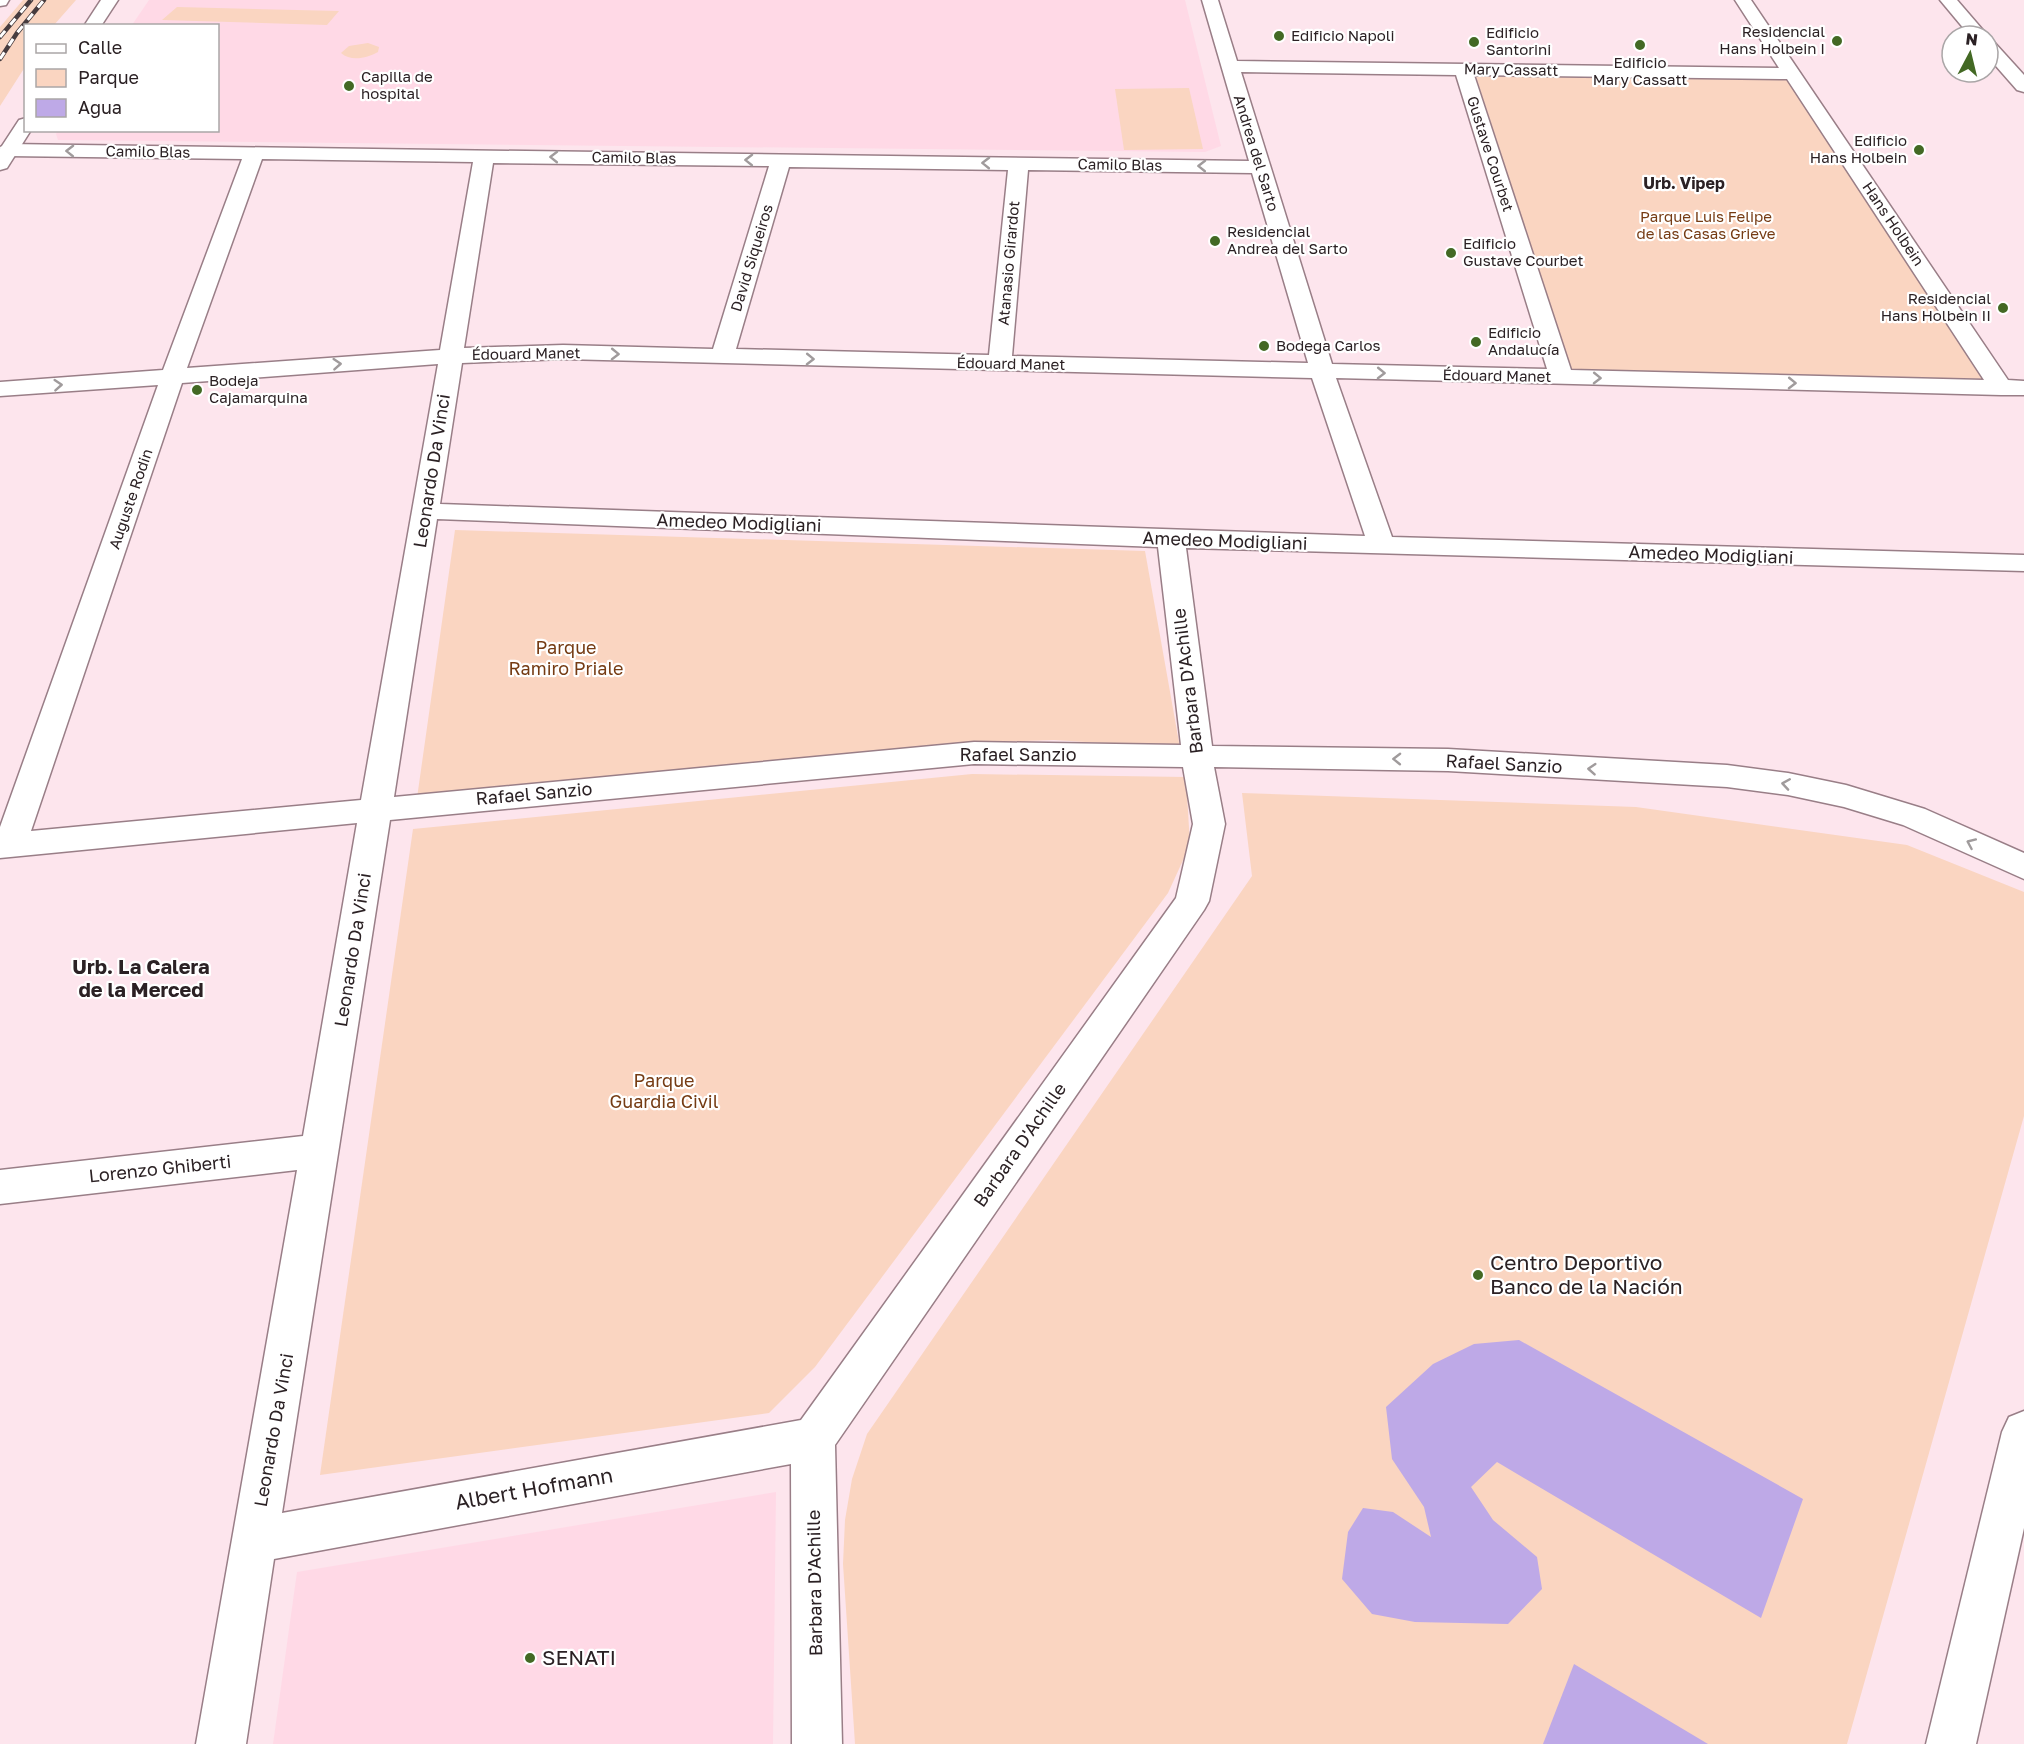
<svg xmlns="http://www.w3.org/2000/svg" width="2024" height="1744" viewBox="0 0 2024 1744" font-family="'Golos Text',sans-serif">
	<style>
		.built { fill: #ffd9e6 }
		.green { fill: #fad5c1 }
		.water { fill: #bea9e7 }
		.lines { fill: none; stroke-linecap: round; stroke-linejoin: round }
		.minor-casing { stroke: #997e87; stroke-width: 3 }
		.primary-casing { stroke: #997e87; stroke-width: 3 }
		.minor { fill: #fff; fill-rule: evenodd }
		.primary { fill: #fff; fill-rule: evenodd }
		.rail-casing { stroke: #473c3f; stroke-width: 4.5 }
		.rail { stroke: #fff; stroke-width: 3; stroke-dasharray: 8; stroke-linecap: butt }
		.oneway { stroke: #a09b9c }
		.poi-dot { fill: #436924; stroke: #fff; stroke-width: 2 }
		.labels { text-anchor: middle; stroke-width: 4.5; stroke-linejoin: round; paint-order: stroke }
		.far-poi-label { font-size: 15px; fill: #2b2124; stroke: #fff; text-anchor: start }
		.far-street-label { font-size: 15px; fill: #2b2124; stroke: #fff }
		.far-park-label { font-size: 15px; fill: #753b13; stroke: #fff }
		.far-neighbourhood-label { font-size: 16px; font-weight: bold; fill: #2b2124; stroke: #fff }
		.street-label { font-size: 18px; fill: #2b2124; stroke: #fff }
		.park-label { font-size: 18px; fill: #753b13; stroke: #fff }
		.neighbourhood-label { font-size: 20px; font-weight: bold; fill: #2b2124; stroke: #fff }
		.near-poi-label { font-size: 21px; fill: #2b2124; stroke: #fff; text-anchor: start }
		.near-street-label { font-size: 21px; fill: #2b2124; stroke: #fff }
	</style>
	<rect width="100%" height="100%" fill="#fde5ed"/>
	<g class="built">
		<polygon points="149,0 1185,0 1221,146 1205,152 58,140 56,134 58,130 218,130 218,26 132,25"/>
		<polygon points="776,1492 773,1744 273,1744 297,1572"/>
	</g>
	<g class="green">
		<polygon points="23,0 76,0 54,25 26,26 25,67 0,106 0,27"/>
		<polygon points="177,7 339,11 327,25 162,20"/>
		<path d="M368,43L379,47L378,52C367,58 351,62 341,53L349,46Z"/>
		<polygon points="1475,74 1787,79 1982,379 1572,371"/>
		<polygon points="1189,88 1203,149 1124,150 1115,89"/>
		<polygon points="455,530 1145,551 1180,748 1054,740 990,742 417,798"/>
		<polygon points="972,774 1186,777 1190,845 1168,893 815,1367 769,1413 320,1475 413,829"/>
		<polygon points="1242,793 1636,807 1907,845 2024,892 2024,1116 1847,1744 855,1744 843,1564 845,1520 852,1479 867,1434 1252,876"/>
	</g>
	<g class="water">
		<polygon points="1519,1340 1803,1499 1761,1618 1497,1462 1471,1487 1493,1520 1537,1557 1542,1589 1508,1624 1415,1622 1372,1614 1342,1579 1348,1532 1363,1508 1393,1512 1431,1537 1424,1507 1392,1459 1386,1407 1433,1364 1474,1344"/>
		<polygon points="1574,1664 1708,1744 1543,1744"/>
	</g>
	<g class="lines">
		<g class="minor-casing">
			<g id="minor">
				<path d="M1202,0H1218L1237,61L1779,68L1735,0H1751L2008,380L2024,381V395H2001L1336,378L1392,537L2024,555V571L1186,548L1212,746L1448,749L1727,765L1788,773L1846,785L1925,809L2024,853V879L1903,825L1844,807L1788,795L1727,787L1448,771L1214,767L1225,824L1209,901L1204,910L835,1445L842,1744H792L791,1464L274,1559L246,1744H196L297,1170L0,1204V1170L303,1136L357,823L0,858V827L158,385L0,396V382L163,370L242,159L8,156L1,154L0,147L8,144L1249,161ZM1241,72L1456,75L1547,369L1332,364ZM1474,75L1787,79L1984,380L1571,370ZM262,159L473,162L440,350L187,368ZM493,163L769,166L713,349L563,345L464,348ZM789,167L1008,170L989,355L736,349ZM1028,170L1252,173L1308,363L1012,356ZM563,359L1312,378L1365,536L440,504L462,363ZM438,364L361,800L31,831L182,383ZM437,519L1158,547L1181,745L974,742L394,797ZM974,764L1183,767L1193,824L1176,898L801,1420L282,1513L390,820Z"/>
				<polygon points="1940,0 1957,0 1988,36 1970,36"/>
				<polygon points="1988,41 1994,42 2024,75 2024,92 2017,90 1988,57"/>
				<polygon points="2024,1411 2024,1528 1976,1744 1926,1744 2002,1432 2009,1417"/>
			</g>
		</g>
		<g class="primary-casing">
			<g id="primary">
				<polygon points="0,0 9,0 6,5 0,6"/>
				<polygon points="101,0 118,0 101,26 84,26"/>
				<polygon points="26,118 26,130 31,130 7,168 0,170 0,149 19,120"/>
			</g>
		</g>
		<use href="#minor" class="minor"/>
		<use href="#primary" class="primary"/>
		<g class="rail-casing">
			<g id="rail">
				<polyline points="0,37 31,0"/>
				<polyline points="0,59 17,33 44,0"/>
			</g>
		</g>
		<use href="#rail" class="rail"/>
	</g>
	<defs><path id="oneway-chevron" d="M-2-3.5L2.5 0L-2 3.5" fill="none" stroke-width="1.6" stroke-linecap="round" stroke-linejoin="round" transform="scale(1.5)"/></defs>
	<g class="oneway">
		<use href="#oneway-chevron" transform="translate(70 151) rotate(-179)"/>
		<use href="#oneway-chevron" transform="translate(554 157) rotate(-179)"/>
		<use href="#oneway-chevron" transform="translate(749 160) rotate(-179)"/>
		<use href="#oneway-chevron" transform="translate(986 163) rotate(-179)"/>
		<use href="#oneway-chevron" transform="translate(1202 166) rotate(-179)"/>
		<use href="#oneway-chevron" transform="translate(615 354) rotate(1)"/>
		<use href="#oneway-chevron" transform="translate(810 359) rotate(1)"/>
		<use href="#oneway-chevron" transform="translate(337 364) rotate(-4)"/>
		<use href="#oneway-chevron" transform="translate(1381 373) rotate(1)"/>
		<use href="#oneway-chevron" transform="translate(1597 378) rotate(1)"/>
		<use href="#oneway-chevron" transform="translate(1792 383) rotate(1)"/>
		<use href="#oneway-chevron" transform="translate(58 385) rotate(-4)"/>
		<use href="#oneway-chevron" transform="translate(1397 759) rotate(-179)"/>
		<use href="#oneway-chevron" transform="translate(1592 769) rotate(-176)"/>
		<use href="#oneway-chevron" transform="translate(1786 784) rotate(-171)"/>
		<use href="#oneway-chevron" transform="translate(1971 843) rotate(-156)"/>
	</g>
	<g class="poi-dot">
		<circle cx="1279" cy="36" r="6"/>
		<circle cx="1837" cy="41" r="6"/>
		<circle cx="1474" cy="42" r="6"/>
		<circle cx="1640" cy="45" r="6"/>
		<circle cx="349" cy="86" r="6"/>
		<circle cx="1919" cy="150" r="6"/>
		<circle cx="1215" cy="241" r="6"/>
		<circle cx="1451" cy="253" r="6"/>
		<circle cx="2003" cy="308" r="6"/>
		<circle cx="1476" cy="342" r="6"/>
		<circle cx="1264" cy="346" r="6"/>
		<circle cx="197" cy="390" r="6"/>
		<circle cx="1478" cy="1275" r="6"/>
		<circle cx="530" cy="1658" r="6"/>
	</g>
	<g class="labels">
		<g class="far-poi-label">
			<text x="1825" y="37" text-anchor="end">Residencial<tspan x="1825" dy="17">Hans Holbein I</tspan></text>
			<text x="1486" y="38">Edificio<tspan x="1486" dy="17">Santorini</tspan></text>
			<text x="1291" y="41">Edificio Napoli</text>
			<text x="1640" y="68" text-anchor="middle">Edificio<tspan x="1640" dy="17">Mary Cassatt</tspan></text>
			<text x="361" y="82">Capilla de<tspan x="361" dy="17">hospital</tspan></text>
			<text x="1907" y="146" text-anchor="end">Edificio<tspan x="1907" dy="17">Hans Holbein</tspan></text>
			<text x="1227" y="237">Residencial<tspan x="1227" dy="17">Andrea del Sarto</tspan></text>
			<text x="1463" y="249">Edificio<tspan x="1463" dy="17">Gustave Courbet</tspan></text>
			<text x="1991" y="304" text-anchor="end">Residencial<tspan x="1991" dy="17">Hans Holbein II</tspan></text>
			<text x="1488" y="338">Edificio<tspan x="1488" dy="17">Andalucía</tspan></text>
			<text x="1276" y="351">Bodega Carlos</text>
			<text x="209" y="386">Bodeja<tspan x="209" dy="17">Cajamarquina</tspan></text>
		</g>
		<g class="far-street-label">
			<text transform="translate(1511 70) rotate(1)" y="5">Mary Cassatt</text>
			<text transform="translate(148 152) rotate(1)" y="5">Camilo Blas</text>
			<text transform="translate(1256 153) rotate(73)" y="5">Andrea del Sarto</text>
			<text transform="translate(1490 154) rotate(72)" y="5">Gustave Courbet</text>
			<text transform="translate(634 158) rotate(1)" y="5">Camilo Blas</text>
			<text transform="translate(1120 165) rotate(1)" y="5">Camilo Blas</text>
			<text transform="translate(1893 224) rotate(56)" y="5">Hans Holbein</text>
			<text transform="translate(752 258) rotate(-73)" y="5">David Siqueiros</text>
			<text transform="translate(1009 263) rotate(-85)" y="5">Atanasio Girardot</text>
			<text transform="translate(526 354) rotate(-1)" y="5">Édouard Manet</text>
			<text transform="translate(1011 364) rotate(1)" y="5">Édouard Manet</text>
			<text transform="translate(1497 376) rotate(1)" y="5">Édouard Manet</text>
			<text transform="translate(131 499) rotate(-71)" y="5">Auguste Rodin</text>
		</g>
		<g class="far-park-label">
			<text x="1706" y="222">Parque Luis Felipe<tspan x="1706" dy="17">de las Casas Grieve</tspan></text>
		</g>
		<g class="far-neighbourhood-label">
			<text x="1684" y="189">Urb. Vipep</text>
		</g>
		<g class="street-label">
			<text transform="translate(432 471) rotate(-81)" y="6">Leonardo Da Vinci</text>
			<text transform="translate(739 523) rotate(2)" y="6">Amedeo Modigliani</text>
			<text transform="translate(1225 541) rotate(2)" y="6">Amedeo Modigliani</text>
			<text transform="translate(1711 555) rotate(2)" y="6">Amedeo Modigliani</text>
			<text transform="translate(1188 681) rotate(-97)" y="6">Barbara D'Achille</text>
			<text x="1018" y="761">Rafael Sanzio</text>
			<text transform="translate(1504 764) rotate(3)" y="6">Rafael Sanzio</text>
			<text transform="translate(534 794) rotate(-5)" y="6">Rafael Sanzio</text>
			<text transform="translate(353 950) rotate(-81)" y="6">Leonardo Da Vinci</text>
			<text transform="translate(1020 1145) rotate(-55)" y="6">Barbara D'Achille</text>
			<text transform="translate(160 1169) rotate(-6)" y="6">Lorenzo Ghiberti</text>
			<text transform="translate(274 1430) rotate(-80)" y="6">Leonardo Da Vinci</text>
			<text transform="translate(815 1583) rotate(-91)" y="6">Barbara D'Achille</text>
		</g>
		<g class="park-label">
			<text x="566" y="654">Parque<tspan x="566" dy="21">Ramiro Priale</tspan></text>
			<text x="664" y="1087">Parque<tspan x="664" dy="21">Guardia Civil</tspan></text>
		</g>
		<g class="neighbourhood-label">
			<text x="141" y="974">Urb. La Calera<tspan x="141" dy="23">de la Merced</tspan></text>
		</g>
		<g class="near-poi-label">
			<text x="1490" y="1270">Centro Deportivo<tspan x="1490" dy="24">Banco de la Nación</tspan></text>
			<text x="542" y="1665">SENATI</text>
		</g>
		<g class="near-street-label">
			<text transform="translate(534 1489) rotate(-10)" y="7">Albert Hofmann</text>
		</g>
	</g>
	<rect x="24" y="24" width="195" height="108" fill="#ffffff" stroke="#aaa6a7" stroke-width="1.5"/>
	<rect x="36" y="44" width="30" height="9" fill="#ffffff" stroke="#aaa6a7" stroke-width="1.5"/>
	<text x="78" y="54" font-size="18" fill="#2b2124">Calle</text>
	<rect x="36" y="69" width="30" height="18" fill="#fad5c1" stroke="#aaa6a7" stroke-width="1.5"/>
	<text x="78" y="84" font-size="18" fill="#2b2124">Parque</text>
	<rect x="36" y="99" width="30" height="18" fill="#bea9e7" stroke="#aaa6a7" stroke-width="1.5"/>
	<text x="78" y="114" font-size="18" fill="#2b2124">Agua</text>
	<g transform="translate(1970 54) rotate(7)"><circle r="28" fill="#ffffff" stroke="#aaa6a7" stroke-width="1.5"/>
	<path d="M0-4.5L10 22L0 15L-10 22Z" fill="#436924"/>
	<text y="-9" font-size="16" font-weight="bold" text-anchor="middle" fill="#2b2124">N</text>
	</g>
</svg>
